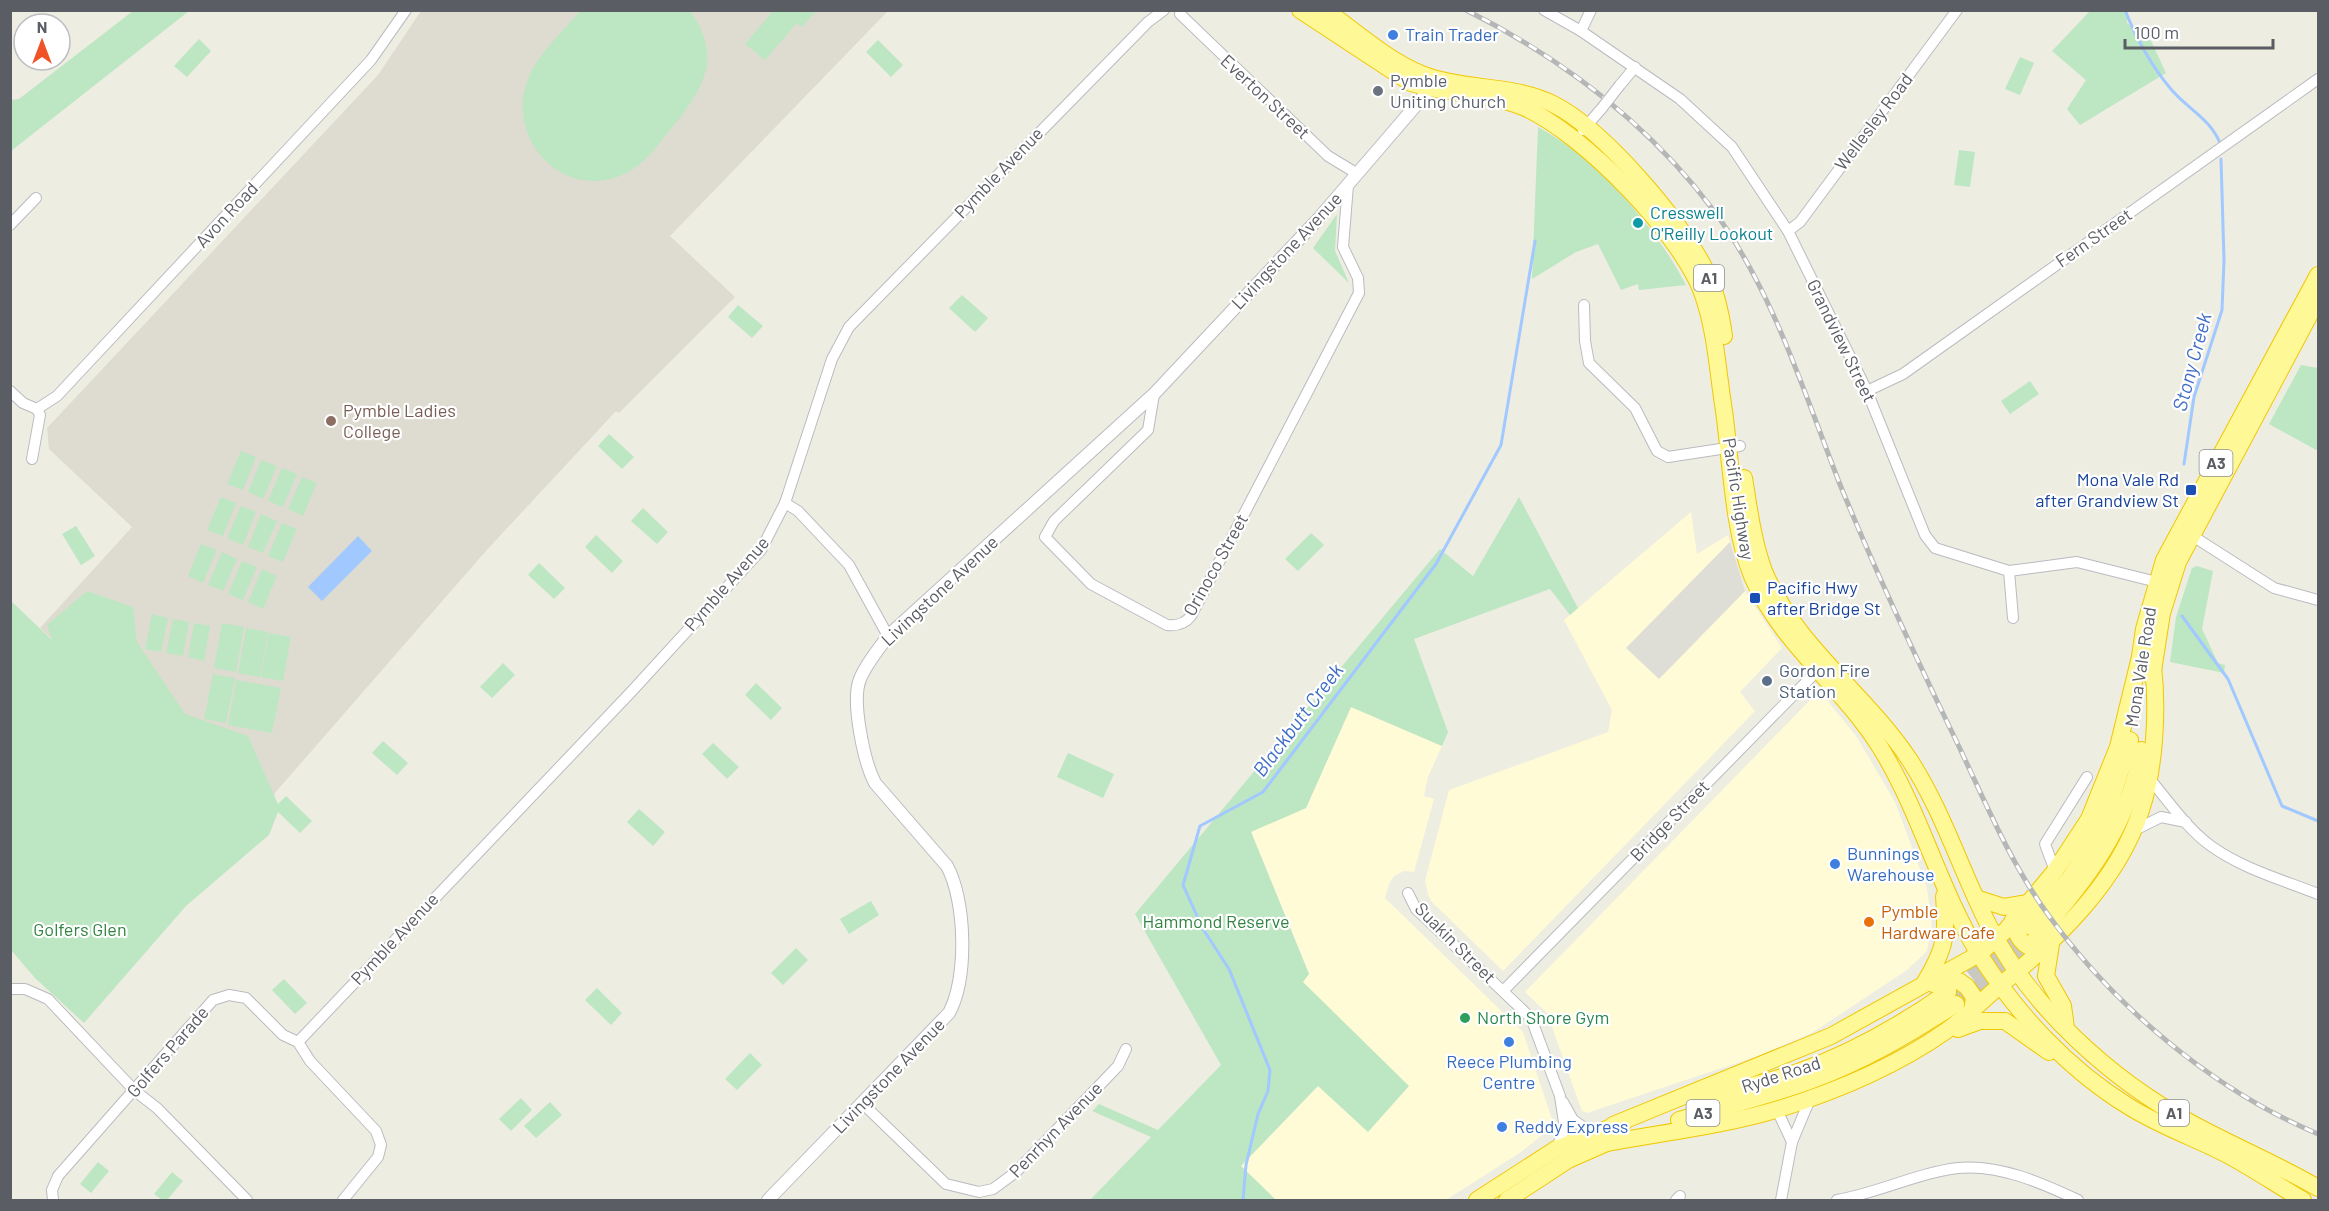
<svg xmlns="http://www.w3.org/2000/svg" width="2329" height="1211" viewBox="0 0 2329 1211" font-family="Barlow,sans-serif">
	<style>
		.commercial { fill: #fffbd6 }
		.industrial { fill: #deded6 }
		.education { fill: #dedcd0 }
		.green { fill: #bde6c3 }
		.water { fill: #a1c8ff }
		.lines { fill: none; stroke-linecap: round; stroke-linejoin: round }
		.stream { stroke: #a1c8ff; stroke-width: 3 }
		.trunk-tunnel { stroke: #c9c9c2; stroke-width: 16; stroke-dasharray: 16 8; stroke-linecap: butt }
		.minor-casing { stroke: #babbc1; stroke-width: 12 }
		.tertiary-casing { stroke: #babbc1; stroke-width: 14 }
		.trunk-casing { stroke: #f0c700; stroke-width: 18 }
		.minor { stroke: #fff; stroke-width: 10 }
		.tertiary { stroke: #fff; stroke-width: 12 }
		.trunk { stroke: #fff897; stroke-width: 16 }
		.rail-casing { stroke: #b5b6b6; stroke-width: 5 }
		.rail { stroke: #fff; stroke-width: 3; stroke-dasharray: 9; stroke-linecap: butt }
		.minor-bridge-casing { stroke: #babbc1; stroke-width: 12; stroke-linecap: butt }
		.minor-bridge { stroke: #fff; stroke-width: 10 }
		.shop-dot { fill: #3f7fe0; stroke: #fff; stroke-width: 2 }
		.worship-dot { fill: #6b7280; stroke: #fff; stroke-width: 2 }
		.culture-dot { fill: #0f9aa8; stroke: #fff; stroke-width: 2 }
		.education-dot { fill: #8d6e63; stroke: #fff; stroke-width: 2 }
		.transit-dot { fill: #1a4fb4; stroke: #fff; stroke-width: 2 }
		.service-dot { fill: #5c6f8a; stroke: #fff; stroke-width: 2 }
		.food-dot { fill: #e8710a; stroke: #fff; stroke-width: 2 }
		.leisure-dot { fill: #2e9e5b; stroke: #fff; stroke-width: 2 }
		.labels { text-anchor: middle; stroke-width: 4.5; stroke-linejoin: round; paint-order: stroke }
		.shield { fill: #fff; stroke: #8c8e92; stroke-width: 1.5 }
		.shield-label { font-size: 16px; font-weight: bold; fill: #5a5d63 }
		.shop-label { font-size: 18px; fill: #366cbe; stroke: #fff; text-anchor: start }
		.worship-label { font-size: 18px; fill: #5b616d; stroke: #fff; text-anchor: start }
		.street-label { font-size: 18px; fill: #5a5d63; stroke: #fff }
		.culture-label { font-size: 18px; fill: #0d838f; stroke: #fff; text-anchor: start }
		.education-label { font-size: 18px; fill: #785e54; stroke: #fff; text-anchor: start }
		.transit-label { font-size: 18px; fill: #164399; stroke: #fff; text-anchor: end }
		.service-label { font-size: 18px; fill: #4e5e75; stroke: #fff; text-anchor: start }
		.food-label { font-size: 18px; fill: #c56008; stroke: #fff; text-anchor: start }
		.park-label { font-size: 18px; fill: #318441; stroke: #fff }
		.leisure-label { font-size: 18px; fill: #27864d; stroke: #fff; text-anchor: start }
		.water-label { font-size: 20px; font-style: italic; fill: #3f6dc6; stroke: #fff }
	</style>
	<rect width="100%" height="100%" fill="#eeede2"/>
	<g class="commercial">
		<polygon points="1691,512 1697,554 1728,535 1730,542 1659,679 1745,591 1782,648 1740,692 1755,711 1503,971 1431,901 1428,894 1425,881 1449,790 1608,732 1612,710 1564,620"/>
		<polygon points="1816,694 1823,695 1856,736 1895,802 1927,888 1932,924 1927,951 1907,970 1812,1033 1755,1057 1587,1113 1582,1111 1547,1013 1525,992"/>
		<polygon points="1351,707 1442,746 1428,777 1424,796 1434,799 1414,872 1404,871 1394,876 1389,884 1385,898 1523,1032 1553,1122 1551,1128 1521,1152 1446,1200 1276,1200 1241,1166 1318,1086 1302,982 1309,974 1251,831 1306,808"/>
	</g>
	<polygon class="industrial" points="1730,542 1745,591 1659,679 1626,648"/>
	<polygon class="education" points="421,11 888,11 670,236 735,297 619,413 616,411 485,552 247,825 40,628 132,527 49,449 47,428 378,75"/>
	<g class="green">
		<polygon points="774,10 816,11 802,27 797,23 765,60 745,44"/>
		<polygon points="133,11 189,11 11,151 11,100 19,99"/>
		<path d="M580,11H690C727,60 698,96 666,135C651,154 638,171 614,178C555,195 506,134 528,79C538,54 563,31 580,11Z"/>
		<polygon points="2090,11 2128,11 2127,23 2151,41 2166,73 2080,125 2067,109 2086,80 2052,51"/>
		<polygon points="199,39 211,51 187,77 174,66"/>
		<polygon points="878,40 903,65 891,77 866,52"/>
		<polygon points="2020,57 2034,63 2020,95 2005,89"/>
		<path d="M1538,127C1596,158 1656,227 1686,285L1639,290L1638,284L1621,290L1598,244L1576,252L1532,279Z"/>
		<polygon points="1959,150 1975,152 1970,187 1954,185"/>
		<polygon points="1337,214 1335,251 1349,283 1313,248"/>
		<polygon points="962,295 988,318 975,332 949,308"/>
		<polygon points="738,305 763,326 752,338 728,317"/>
		<polygon points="2301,365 2318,368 2318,451 2269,424"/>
		<polygon points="2030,381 2039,394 2010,414 2001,401"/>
		<polygon points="609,434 634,457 622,469 598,446"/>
		<polygon points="241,451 256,457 243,490 227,484"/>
		<polygon points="261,460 277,466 263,499 248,492"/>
		<polygon points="282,468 297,474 283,507 268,501"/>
		<polygon points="302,477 317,483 303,516 288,509"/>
		<polygon points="221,497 236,503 223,536 207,530"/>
		<polygon points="1519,497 1578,608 1570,615 1550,589 1414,639 1448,732 1442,746 1351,707 1306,808 1251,832 1309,974 1303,982 1409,1086 1368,1132 1318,1086 1241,1166 1276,1200 1090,1200 1151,1137 1092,1111 1099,1104 1158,1130 1221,1065 1135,914 1440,549 1473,576"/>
		<polygon points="241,506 256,512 243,545 227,538"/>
		<polygon points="643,508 668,532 657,544 631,521"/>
		<polygon points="261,514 277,521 263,553 248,547"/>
		<polygon points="282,523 297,529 283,562 268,556"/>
		<polygon points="76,526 95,556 81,565 62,534"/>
		<polygon points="1311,533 1324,545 1298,571 1285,559"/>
		<polygon points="596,535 623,561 612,573 585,547"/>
		<polygon points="201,544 217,550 203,583 188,576"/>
		<polygon points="222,552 237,559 223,591 208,585"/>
		<polygon points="242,561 257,567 243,600 228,594"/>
		<polygon points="539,563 565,588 554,599 528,575"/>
		<polygon points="2197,566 2213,571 2202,629 2218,663 2225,665 2224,673 2170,662 2176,617 2192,568"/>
		<polygon points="262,569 277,576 263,609 248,602"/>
		<polygon points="87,591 133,607 137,642 185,714 248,736 278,804 286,796 312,821 300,833 278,812 269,835 186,906 84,1023 35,978 11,950 10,600 52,640 47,625"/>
		<polygon points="152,614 168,618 161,652 145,649"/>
		<polygon points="173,619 189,622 183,656 166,653"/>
		<polygon points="194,623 210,626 204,661 188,657"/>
		<polygon points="222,623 244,627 236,672 214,668"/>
		<polygon points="246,628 268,632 260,677 238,673"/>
		<polygon points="269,633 291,637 283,681 261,677"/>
		<polygon points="503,663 515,675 492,698 480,687"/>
		<polygon points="213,674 235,678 226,723 204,719"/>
		<polygon points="236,680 281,688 272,733 228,725"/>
		<polygon points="756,683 782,708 771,720 745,695"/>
		<polygon points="383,741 408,763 397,775 372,753"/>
		<polygon points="713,743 739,767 727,779 702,754"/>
		<polygon points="1068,753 1114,774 1103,798 1057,777"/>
		<polygon points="639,809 665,832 653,846 627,822"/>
		<polygon points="871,901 879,915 849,934 840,919"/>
		<polygon points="796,948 808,960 783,985 771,973"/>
		<polygon points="284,979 307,1003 295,1014 272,990"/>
		<polygon points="597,988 622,1013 611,1025 585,1000"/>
		<polygon points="750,1053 762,1065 737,1090 725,1079"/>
		<polygon points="521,1098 532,1110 511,1131 499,1119"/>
		<polygon points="550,1102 562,1115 536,1138 524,1126"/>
		<polygon points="98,1162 109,1171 91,1193 80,1184"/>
		<polygon points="172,1172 183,1181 167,1200 162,1200 154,1194"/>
	</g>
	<polygon class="water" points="358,536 372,551 322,601 308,587"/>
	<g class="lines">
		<g class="stream">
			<path d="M2125,10C2136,38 2151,65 2170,88C2186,108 2210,118 2220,143"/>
			<polyline points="2184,464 2194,397 2222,310 2224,260 2221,159"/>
			<polyline points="2182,616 2228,679 2282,806 2318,821"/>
			<polyline points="1243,1200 1246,1165 1258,1114 1268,1091 1270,1070 1229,969 1203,929 1183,885 1200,826 1263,792 1436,564 1501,445 1535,241"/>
		</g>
		<g class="trunk-tunnel">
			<polyline points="1951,990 2010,944 2028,926"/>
			<polyline points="1956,1004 1979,988 2036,937"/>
		</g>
		<g class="minor-casing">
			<g id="minor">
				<polyline points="1544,10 1581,31 1680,99 1732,147 1788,231 1867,391 1925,535 1935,548 2009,571 2077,562 2157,582"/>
				<polyline points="1180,14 1328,156 1356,173"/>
				<polyline points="1581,31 1591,10"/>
				<polyline points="1620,85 1635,67"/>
				<polyline points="1583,130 1602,108"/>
				<polyline points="10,225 36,198"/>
				<polyline points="1788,231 1800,222 1957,10"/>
				<polyline points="1584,305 1585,341 1589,363 1635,408 1657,451 1668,457 1740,446"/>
				<polyline points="10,391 23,403 37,409"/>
				<polyline points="1867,391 1903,374 2318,79"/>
				<path d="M1154,394L1148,430L1054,521L1045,537L1091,584L1167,625C1177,626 1185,624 1191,616L1359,293L1358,278L1343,247L1348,185"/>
				<polyline points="37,409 57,396 371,60 406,10"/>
				<polyline points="32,459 40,415 37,409"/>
				<polyline points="785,503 798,511 849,565 888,636"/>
				<polyline points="2191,535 2274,588 2318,600"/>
				<polyline points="2009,571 2013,618"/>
				<path d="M2148,777C2168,800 2186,828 2211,846C2243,869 2283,880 2318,894"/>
				<polyline points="2133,831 2161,817 2186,822"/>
				<polyline points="2055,871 2045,844 2087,777"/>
				<polyline points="1408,893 1416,909 1531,1018 1560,1096 1565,1129 1556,1149"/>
				<polyline points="10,989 25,989 48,999 135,1091 157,1108 247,1200"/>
				<polyline points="1504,990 1817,671 1816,665"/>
				<polyline points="298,1042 632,691 761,550 785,503 832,359 849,327 1148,22 1164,10"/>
				<polyline points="1563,1102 1573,1120 1592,1133"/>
				<polyline points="862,1103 946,1184 979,1192 993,1189 1016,1172 1118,1066 1126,1049"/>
				<polyline points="1777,1110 1792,1142"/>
				<polyline points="53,1200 52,1190 58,1176 213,1000 229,995 246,998 283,1035 298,1042 310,1061 376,1131 381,1145 378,1157 343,1200"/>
				<polyline points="1676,1200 1680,1196"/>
				<polyline points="1781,1200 1792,1142 1810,1099"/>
				<path d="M1837,1200C1878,1193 1917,1173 1958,1168C1999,1164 2042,1183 2078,1200"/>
			</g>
		</g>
		<g class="tertiary-casing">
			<path id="tertiary" d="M768,1200L949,1013C968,978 966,901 947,866L875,783C864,762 851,701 860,679C866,664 878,650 888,636L1154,394L1320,217L1430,89L1432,81"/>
		</g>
		<g class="trunk-casing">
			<g id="trunk">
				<path d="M1300,10L1411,83C1447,94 1487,93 1523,107C1582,132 1685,237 1704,298C1716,334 1718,374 1724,411C1731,462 1733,530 1752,576C1781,644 1842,686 1880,747C1921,813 1939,889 1979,954C2017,1014 2068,1069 2128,1106C2158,1125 2192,1137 2224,1153C2251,1167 2277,1185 2303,1200"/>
				<path d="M1325,10C1359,33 1394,67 1433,78C1473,90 1515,85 1553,104C1603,129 1681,220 1706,271C1716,291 1721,314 1724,336"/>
				<path d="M1744,478C1749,509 1753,541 1764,571C1795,646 1865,693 1909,759C1943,811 1961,871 1989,926C2032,1008 2110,1079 2191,1123C2233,1146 2277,1164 2318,1188"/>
				<polyline points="2138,670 2144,629 2164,560 2318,275"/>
				<polyline points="2152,677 2162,613 2178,562 2318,299"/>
				<polyline points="1976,898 2004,907 2028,903"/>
				<path d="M2013,920C2017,941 2028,955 2050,944"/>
				<polyline points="2028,926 2070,878 2105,821 2130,740"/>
				<path d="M2036,937C2085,882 2130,825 2141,750"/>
				<polyline points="2051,944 2046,976 2063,1006 2066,1028"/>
				<path d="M1925,982C1946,948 1947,935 1944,896"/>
				<polyline points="1933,984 1959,981 1967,987 1974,997 1972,1012"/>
				<polyline points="1958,1029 1980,1021 2005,1021 2049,1052"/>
				<path d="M1700,1100C1733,1090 1766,1083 1798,1072C1852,1053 1901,1025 1948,992"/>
				<path d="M1679,1120C1722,1107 1765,1097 1807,1082C1861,1063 1908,1035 1956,1004"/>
				<polyline points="1613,1125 1831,1036 1979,954 2006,930 2055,871 2089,819 2118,747 2139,661"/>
				<path d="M1601,1144C1658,1133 1724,1126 1779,1109C1837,1091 1896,1066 1946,1031C1965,1018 1981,1002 1998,987C2056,941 2118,882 2141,810C2155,768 2158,709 2153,666"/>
				<polyline points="1477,1200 1556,1149 1624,1122"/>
				<polyline points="1507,1200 1568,1160 1609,1142"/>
			</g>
		</g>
		<use href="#minor" class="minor"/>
		<use href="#tertiary" class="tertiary"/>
		<use href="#trunk" class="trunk"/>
		<g class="rail-casing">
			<path id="rail" d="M1466,10C1563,59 1649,124 1714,211C1773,291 1803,390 1839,482C1873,566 1911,647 1950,728C1981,791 2007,859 2049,916C2115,1007 2213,1090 2318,1134"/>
		</g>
		<use href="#rail" class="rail"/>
		<g class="minor-bridge-casing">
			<polyline id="minor-bridge" points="1602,108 1620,85"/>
		</g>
		<use href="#minor-bridge" class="minor-bridge"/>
	</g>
	<g class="shop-dot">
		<circle cx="1393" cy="35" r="6"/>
		<circle cx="1835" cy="864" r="6"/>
		<circle cx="1509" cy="1042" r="6"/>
		<circle cx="1502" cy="1127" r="6"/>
	</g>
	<circle class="worship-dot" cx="1378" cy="91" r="6"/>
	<circle class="culture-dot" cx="1638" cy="223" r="6"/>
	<circle class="education-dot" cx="331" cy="421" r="6"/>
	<g class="transit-dot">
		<rect x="2185" y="484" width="12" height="12" rx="3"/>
		<rect x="1749" y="592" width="12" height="12" rx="3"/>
	</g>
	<circle class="service-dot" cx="1767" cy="681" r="6"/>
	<circle class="food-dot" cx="1869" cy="922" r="6"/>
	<circle class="leisure-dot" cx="1465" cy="1018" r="6"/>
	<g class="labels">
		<g class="shield">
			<rect x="1694" y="265" width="30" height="26" rx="4.5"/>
			<rect x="2199.5" y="450" width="33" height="26" rx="4.5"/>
			<rect x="1686.5" y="1100" width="33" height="26" rx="4.5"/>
			<rect x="2159" y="1100" width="30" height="26" rx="4.5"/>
		</g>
		<g class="shield-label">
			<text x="1709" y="284">A1</text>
			<text x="2216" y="469">A3</text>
			<text x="1703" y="1119">A3</text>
			<text x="2174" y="1119">A1</text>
		</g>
		<g class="shop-label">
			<text x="1405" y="41">Train Trader</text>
			<text x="1847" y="860">Bunnings<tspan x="1847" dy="21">Warehouse</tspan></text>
			<text x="1509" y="1068" text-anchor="middle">Reece Plumbing<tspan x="1509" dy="21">Centre</tspan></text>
			<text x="1514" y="1133">Reddy Express</text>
		</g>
		<g class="worship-label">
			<text x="1390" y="87">Pymble<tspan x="1390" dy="21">Uniting Church</tspan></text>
		</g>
		<g class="street-label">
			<text transform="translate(1265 97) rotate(43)" y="6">Everton Street</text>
			<text transform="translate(1874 122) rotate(-53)" y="6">Wellesley Road</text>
			<text transform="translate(999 173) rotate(-46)" y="6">Pymble Avenue</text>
			<text transform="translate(227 215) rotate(-47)" y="6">Avon Road</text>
			<text transform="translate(2094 238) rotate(-35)" y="6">Fern Street</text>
			<text transform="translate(1287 251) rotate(-47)" y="6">Livingstone Avenue</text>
			<text transform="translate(1841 341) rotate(64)" y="6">Grandview Street</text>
			<text transform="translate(1738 499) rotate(81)" y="6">Pacific Highway</text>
			<text transform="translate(1216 565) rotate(-61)" y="6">Orinoco Street</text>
			<text transform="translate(727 584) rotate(-49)" y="6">Pymble Avenue</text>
			<text transform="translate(940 591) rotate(-43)" y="6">Livingstone Avenue</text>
			<text transform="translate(2141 667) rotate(-81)" y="6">Mona Vale Road</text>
			<text transform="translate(1670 821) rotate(-46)" y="6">Bridge Street</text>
			<text transform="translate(395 939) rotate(-47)" y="6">Pymble Avenue</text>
			<text transform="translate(1455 943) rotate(45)" y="6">Suakin Street</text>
			<text transform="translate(168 1052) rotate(-49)" y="6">Golfers Parade</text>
			<text transform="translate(1781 1075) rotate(-18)" y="6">Ryde Road</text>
			<text transform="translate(889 1076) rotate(-46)" y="6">Livingstone Avenue</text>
			<text transform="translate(1056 1130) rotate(-46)" y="6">Penrhyn Avenue</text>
		</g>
		<g class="culture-label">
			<text x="1650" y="219">Cresswell<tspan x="1650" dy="21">O'Reilly Lookout</tspan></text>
		</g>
		<g class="education-label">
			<text x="343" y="417">Pymble Ladies<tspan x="343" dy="21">College</tspan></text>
		</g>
		<g class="transit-label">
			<text x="2179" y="486">Mona Vale Rd<tspan x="2179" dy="21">after Grandview St</tspan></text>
			<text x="1767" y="594" text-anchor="start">Pacific Hwy<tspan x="1767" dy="21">after Bridge St</tspan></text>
		</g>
		<g class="service-label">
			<text x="1779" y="677">Gordon Fire<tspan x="1779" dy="21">Station</tspan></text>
		</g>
		<g class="food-label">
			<text x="1881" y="918">Pymble<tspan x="1881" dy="21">Hardware Cafe</tspan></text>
		</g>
		<g class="park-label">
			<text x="1216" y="928">Hammond Reserve</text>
			<text x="80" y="936">Golfers Glen</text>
		</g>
		<g class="leisure-label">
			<text x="1477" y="1024">North Shore Gym</text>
		</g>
		<g class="water-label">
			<text transform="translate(2192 362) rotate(-75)" y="7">Stony Creek</text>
			<text transform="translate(1298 720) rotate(-53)" y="7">Blackbutt Creek</text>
		</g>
	</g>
	<rect width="2329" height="1211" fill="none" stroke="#5a5d63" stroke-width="24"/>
	<g transform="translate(42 42)"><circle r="28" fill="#ffffff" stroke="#bdbec1" stroke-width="1.5"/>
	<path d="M0-4.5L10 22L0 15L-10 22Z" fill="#ef5327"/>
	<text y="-9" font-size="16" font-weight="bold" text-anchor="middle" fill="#5a5d63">N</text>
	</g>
	<path d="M2125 39v9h148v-9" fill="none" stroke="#5a5d63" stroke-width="3"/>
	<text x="2134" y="39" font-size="18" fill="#5a5d63" stroke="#ffffff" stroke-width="4.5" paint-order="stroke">100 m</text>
</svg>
